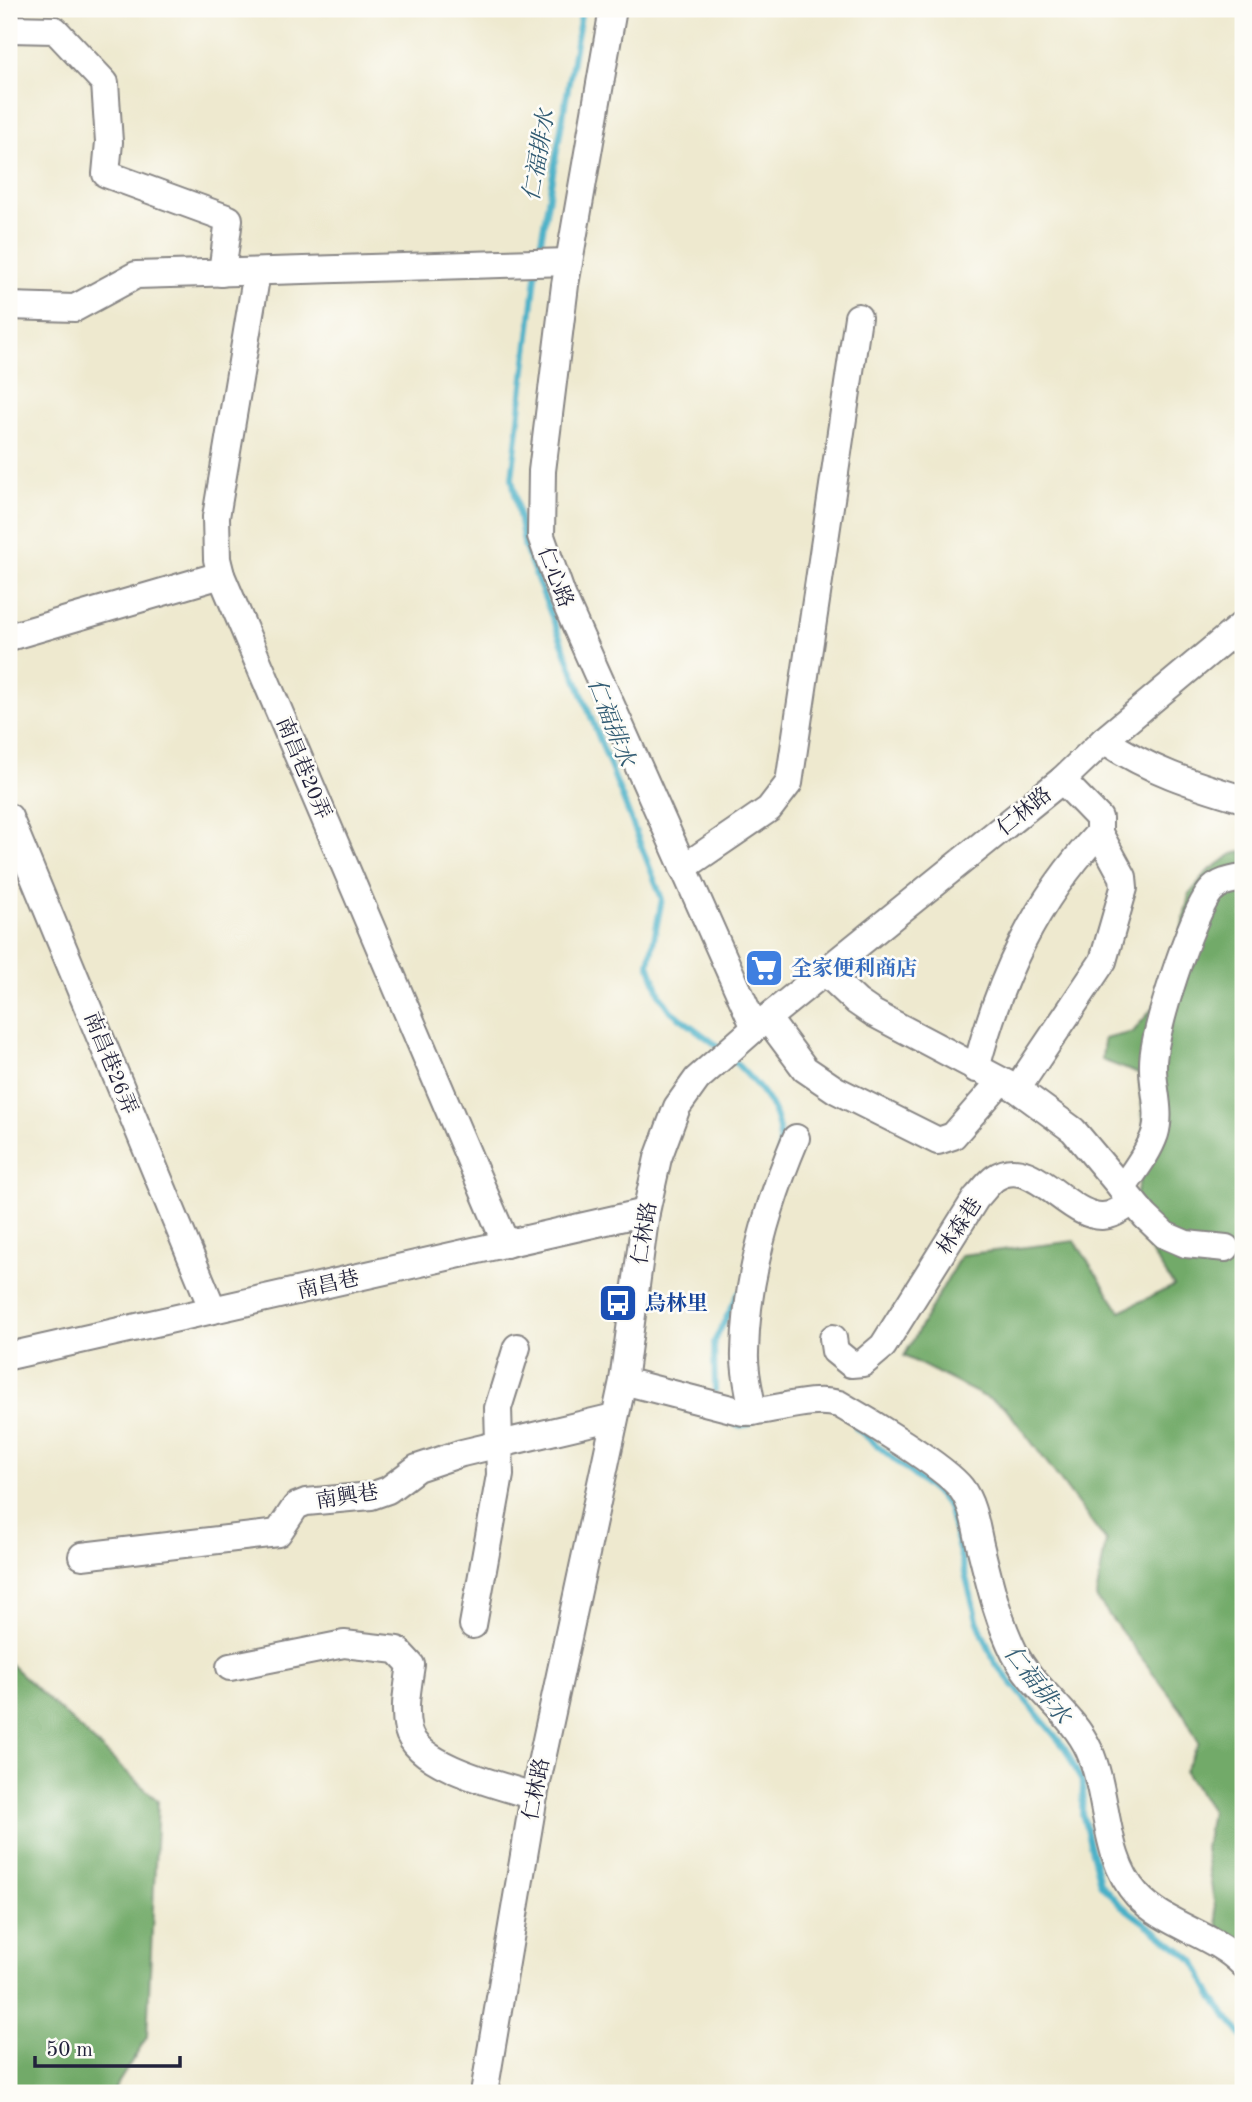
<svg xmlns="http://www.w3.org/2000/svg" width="1252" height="2102" viewBox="0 0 1252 2102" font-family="'Old Standard TT','Noto Serif TC',serif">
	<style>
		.forest { fill: #72aa69; stroke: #4a6652; stroke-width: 2 }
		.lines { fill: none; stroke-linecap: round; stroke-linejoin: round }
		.stream { stroke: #48b0c7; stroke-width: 6 }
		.minor-casing { stroke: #888685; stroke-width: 30 }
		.minor { stroke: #fff; stroke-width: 26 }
		.labels { text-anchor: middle; stroke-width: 5; stroke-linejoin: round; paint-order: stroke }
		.street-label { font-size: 21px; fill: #22223b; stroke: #fdfcf7 }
		.shop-label { font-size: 21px; font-weight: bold; fill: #366cbe; stroke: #fdfcf7; text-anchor: start }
		.transit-label { font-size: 21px; font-weight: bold; fill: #164399; stroke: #fdfcf7; text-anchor: start }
		.water-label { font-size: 23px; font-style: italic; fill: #315b73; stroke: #fdfcf7 }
	</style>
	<rect width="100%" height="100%" fill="#fdfcf7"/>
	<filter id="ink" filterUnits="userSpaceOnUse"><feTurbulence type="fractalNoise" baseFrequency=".0143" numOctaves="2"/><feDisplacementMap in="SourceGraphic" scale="14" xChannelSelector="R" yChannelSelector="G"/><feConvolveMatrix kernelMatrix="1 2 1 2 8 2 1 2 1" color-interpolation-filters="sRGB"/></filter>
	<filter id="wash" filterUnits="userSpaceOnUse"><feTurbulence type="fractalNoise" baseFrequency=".00686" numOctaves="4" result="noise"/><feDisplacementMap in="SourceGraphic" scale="28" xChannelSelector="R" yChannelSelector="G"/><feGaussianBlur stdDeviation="1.57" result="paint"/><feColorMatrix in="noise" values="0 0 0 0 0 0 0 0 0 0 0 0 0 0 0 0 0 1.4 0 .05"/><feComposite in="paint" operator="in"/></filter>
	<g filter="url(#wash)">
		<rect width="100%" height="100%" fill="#eee9cf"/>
		<g class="forest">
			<polygon points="1243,851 1243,1952 1220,1936 1205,1849 1211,1811 1184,1771 1199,1743 1182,1711 1096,1598 1106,1541 1005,1407 904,1356 961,1255 1075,1241 1120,1311 1174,1286 1130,1221 1146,1153 1139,1074 1102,1060 1104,1039 1133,1032 1169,988 1189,895 1207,872 1233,854"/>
			<polygon points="9,1663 158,1801 147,2037 112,2093 9,2093"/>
		</g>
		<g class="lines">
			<g class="stream">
				<polyline points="538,258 582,9"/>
				<polyline points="537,268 512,478 525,548 662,899 649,964 660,995 671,1011 723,1050"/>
				<path d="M730,1057C758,1086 785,1110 779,1151"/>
				<polyline points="715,1390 714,1342 739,1293"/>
				<polyline points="728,1419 738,1426 750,1424"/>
				<polyline points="856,1428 940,1497 948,1507 977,1620 995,1663 1065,1748 1083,1784 1082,1813 1100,1883 1118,1903 1194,1960 1213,1998 1243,2037"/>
			</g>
		</g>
	</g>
	<g filter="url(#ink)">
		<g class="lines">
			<g class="minor-casing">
				<g id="minor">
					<polyline points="613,9 565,285 542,471 541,536 562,595 755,1028"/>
					<polyline points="9,29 55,30 105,83 109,142 106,174 229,219 222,273"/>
					<polyline points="257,272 216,517 217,559 221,575 506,1244"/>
					<polyline points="9,306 75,308 136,275 569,262"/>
					<polyline points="9,637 221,575"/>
					<path d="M1104,740C1148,770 1192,784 1243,799"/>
					<polyline points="9,817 213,1310"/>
					<polyline points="683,868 769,809 789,783 858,317"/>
					<polyline points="824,971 857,1002 873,1013 1017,1089 1073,1130 1145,1216 1165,1235 1186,1244 1226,1248"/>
					<polyline points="767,1018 805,1069 836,1090 938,1141 953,1136 1000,1082"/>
					<path d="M976,1069C999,979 1035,901 1099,833V818L1062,780"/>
					<polyline points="1017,1089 1103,961 1124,888 1123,877 1099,833"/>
					<path d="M1122,1189C1134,1171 1148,1154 1155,1134C1162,1111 1152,1087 1153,1064C1153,1033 1191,916 1210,892C1218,882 1231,880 1243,878"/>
					<path d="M833,1338L835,1351L851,1364L863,1363L883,1346L976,1198C982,1192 988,1183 995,1178C1034,1151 1070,1225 1109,1215C1117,1213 1126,1206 1133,1202"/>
					<polyline points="9,1356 646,1212"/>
					<path d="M623,1381L743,1412C774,1412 809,1396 839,1404C867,1420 944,1466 961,1488C974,1505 976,1529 981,1549C990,1585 998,1620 1015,1654C1034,1690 1073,1714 1089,1750C1109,1795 1103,1858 1137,1895C1165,1926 1214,1934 1243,1964"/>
					<path d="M753,1412C750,1393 744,1372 745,1353C746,1280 768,1204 796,1138"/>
					<polyline points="82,1556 278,1533 296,1506 306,1502 371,1496 388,1490 417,1468 462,1453 614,1417"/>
					<polyline points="473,1625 500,1475 498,1408 517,1347"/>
					<path d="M230,1667L344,1644L397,1650L411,1665C408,1686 403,1709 408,1730C417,1767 502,1786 534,1796"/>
					<polyline points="484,2093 534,1796 623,1381 646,1212 658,1158 677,1107 697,1079 755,1028 1062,780 1104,740 1243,624"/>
				</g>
			</g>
			<use href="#minor" class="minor"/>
		</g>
	</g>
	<defs>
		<g id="supermarket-square" transform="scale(2.0125)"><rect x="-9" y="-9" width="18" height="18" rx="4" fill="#3f7fe0" stroke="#fdfcf7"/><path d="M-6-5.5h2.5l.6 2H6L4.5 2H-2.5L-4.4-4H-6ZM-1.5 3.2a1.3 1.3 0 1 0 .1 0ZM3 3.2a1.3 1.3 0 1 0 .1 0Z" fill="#fff"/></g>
		<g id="bus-square" transform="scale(2.0125)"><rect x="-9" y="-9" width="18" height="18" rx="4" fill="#1a4fb4" stroke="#fdfcf7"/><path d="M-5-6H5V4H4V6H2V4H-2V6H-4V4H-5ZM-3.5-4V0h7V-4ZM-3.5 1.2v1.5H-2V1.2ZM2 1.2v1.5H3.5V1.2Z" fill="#fff"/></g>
	</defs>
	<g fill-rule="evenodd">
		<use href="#supermarket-square" x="764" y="968"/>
		<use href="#bus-square" x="618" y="1303"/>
	</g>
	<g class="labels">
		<g class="street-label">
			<text transform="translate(556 577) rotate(69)" y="7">仁心路</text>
			<text transform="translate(304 768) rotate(67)" y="7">南昌巷20弄</text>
			<text transform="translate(1024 811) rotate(-39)" y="7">仁林路</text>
			<text transform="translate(111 1063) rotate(68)" y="7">南昌巷26弄</text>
			<text transform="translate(959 1226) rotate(-57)" y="7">林森巷</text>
			<text transform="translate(644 1233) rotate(-81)" y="7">仁林路</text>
			<text transform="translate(328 1284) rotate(-13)" y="7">南昌巷</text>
			<text transform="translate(347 1496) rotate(-9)" y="7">南興巷</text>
			<text transform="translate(536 1789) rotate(-79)" y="7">仁林路</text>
		</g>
		<g class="shop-label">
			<text x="791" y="975">全家便利商店</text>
		</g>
		<g class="transit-label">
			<text x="645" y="1310">烏林里</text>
		</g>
		<g class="water-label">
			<text transform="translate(538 155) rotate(-80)" y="8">仁福排水</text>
			<text transform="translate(612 722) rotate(69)" y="8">仁福排水</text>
			<text transform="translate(1038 1684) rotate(52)" y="8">仁福排水</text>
		</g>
	</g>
	<rect width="1252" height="2102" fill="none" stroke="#fdfcf7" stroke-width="35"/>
	<path d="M35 2056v10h145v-10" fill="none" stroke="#22223b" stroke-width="3.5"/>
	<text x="46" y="2056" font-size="21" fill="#22223b" stroke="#fdfcf7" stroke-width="5" paint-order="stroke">50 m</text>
</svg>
